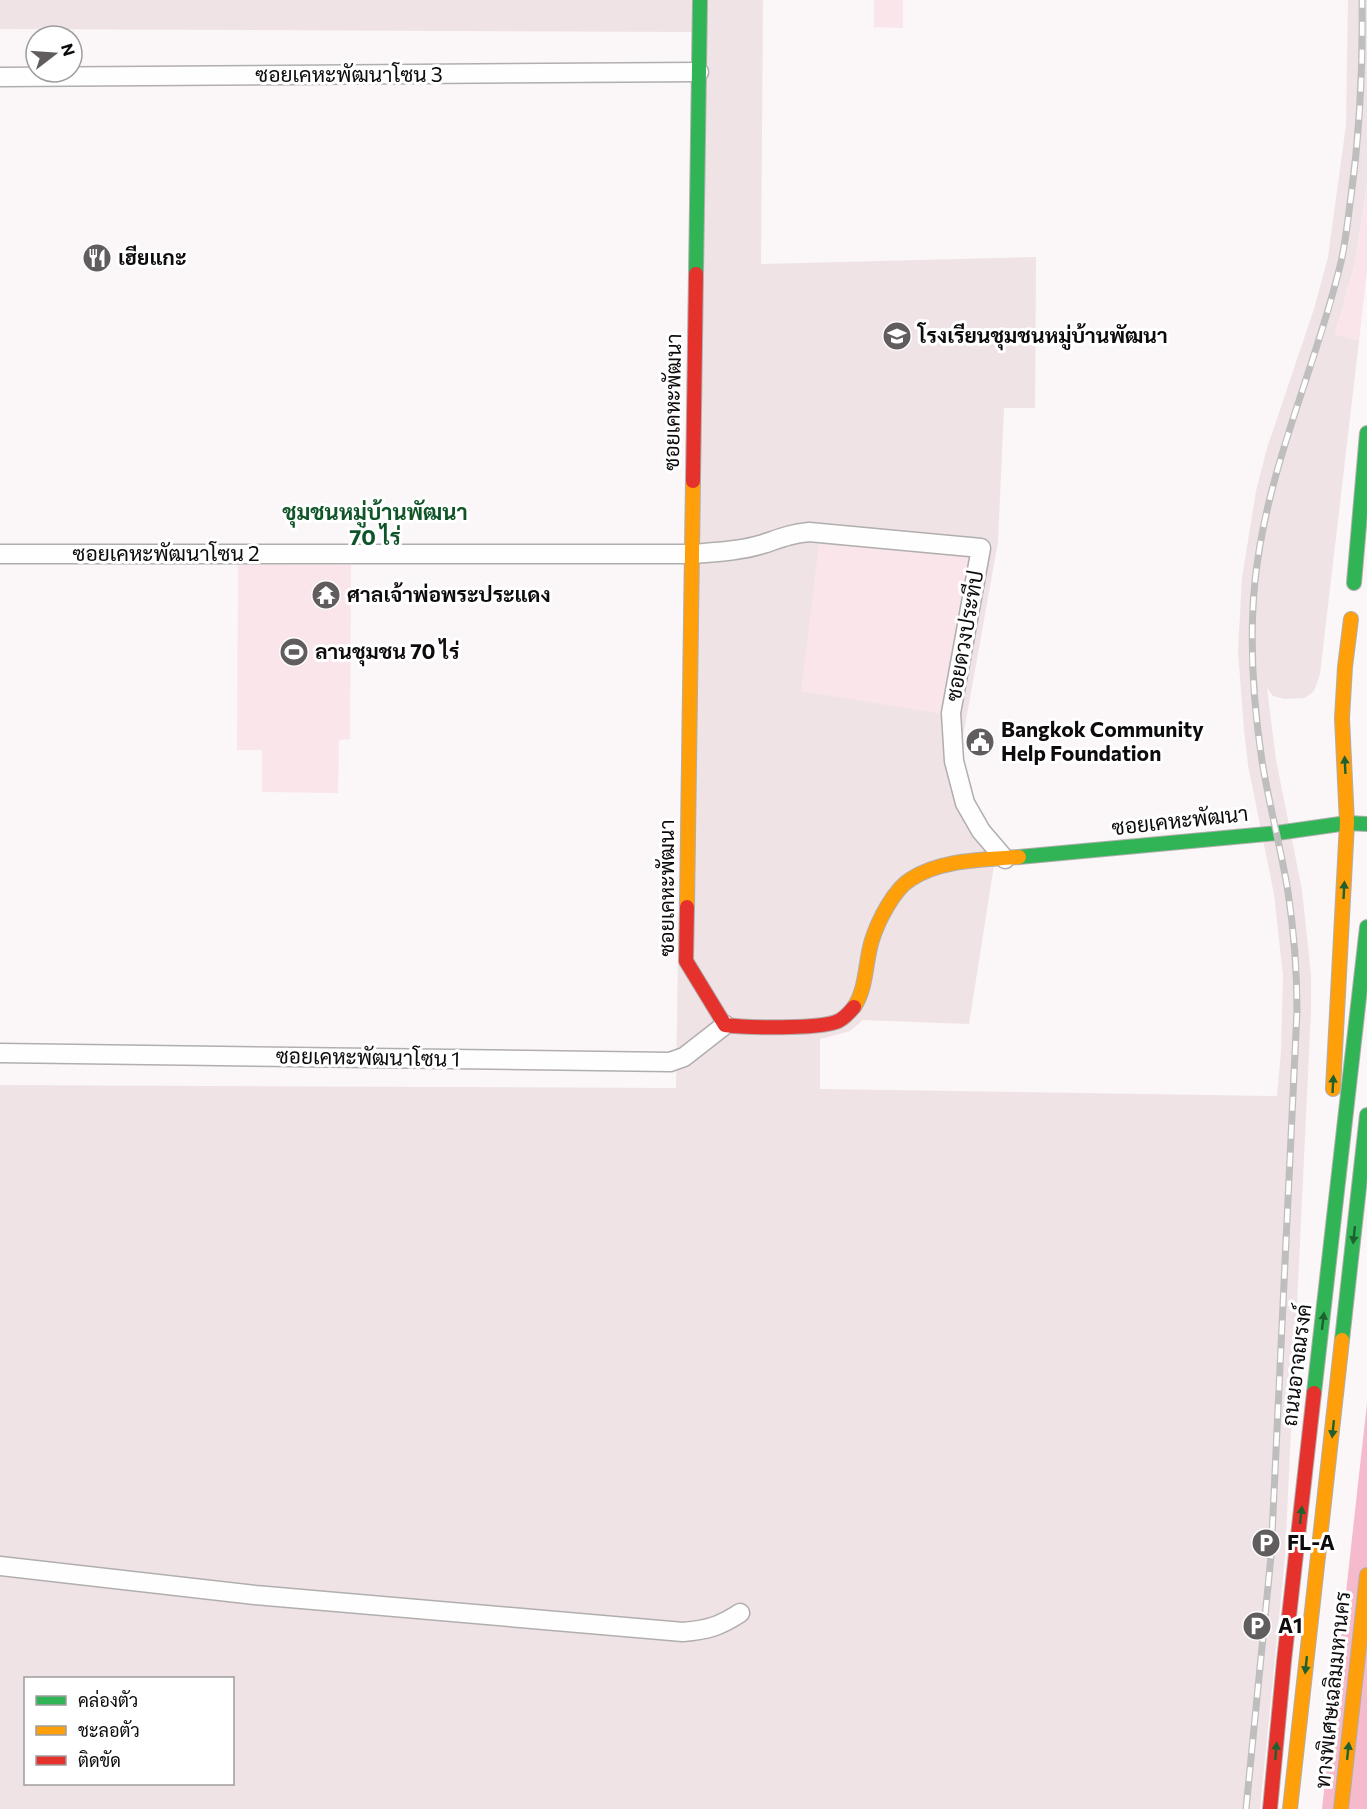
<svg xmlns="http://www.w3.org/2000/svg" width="1367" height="1809" viewBox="0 0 1367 1809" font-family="Commissioner,Sarabun,sans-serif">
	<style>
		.built { fill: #efe3e6; fill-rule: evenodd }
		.green { fill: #fae5ea }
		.water { fill: #f5bacc }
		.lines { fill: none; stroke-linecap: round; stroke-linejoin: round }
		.street-casing { stroke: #b1aeae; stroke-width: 21 }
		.fast-casing { stroke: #b1aeae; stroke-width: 16 }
		.slow-casing { stroke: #b1aeae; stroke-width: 16 }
		.jam-casing { stroke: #b1aeae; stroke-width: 16 }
		.street { stroke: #fefefe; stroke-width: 18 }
		.fast { stroke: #30b455; stroke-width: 14 }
		.slow { stroke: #ff9f0a; stroke-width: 14 }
		.jam { stroke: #e5322d; stroke-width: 14 }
		.rail-casing { stroke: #bfbebe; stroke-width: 7 }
		.rail { stroke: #fff; stroke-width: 4.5; stroke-dasharray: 14; stroke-linecap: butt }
		.oneway { fill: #1f6030 }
		.labels { text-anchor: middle; stroke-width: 6; stroke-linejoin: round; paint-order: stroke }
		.street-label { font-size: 21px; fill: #0e0b0c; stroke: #fff }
		.poi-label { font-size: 21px; font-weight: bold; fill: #0e0b0c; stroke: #fff; text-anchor: start }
		.neighbourhood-label { font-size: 22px; font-weight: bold; fill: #0f5528; stroke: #fff }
	</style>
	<rect width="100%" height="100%" fill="#fbf6f7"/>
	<path class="built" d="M0,0H763L761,264L1036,257L1035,408H1004L998,542L963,737V769L972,803L998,840L969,1024L863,1020L850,1031L820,1039V1089L1277,1096L1281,1051L1283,976L1274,894L1248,765L1244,730L1238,651L1242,578L1256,491L1267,448L1314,309L1328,257L1346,125L1348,0H1367V184L1355,263L1335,334L1359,341L1320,674L1314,691L1305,698L1284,699L1273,696L1267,688L1276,760L1302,890L1311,975V1011L1285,1557L1260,1809H0V1085L676,1088L692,32L0,29ZM26,1678H232V1784H26Z"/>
	<g class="green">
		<polygon points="874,0 903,0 903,28 874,27"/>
		<polygon points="1367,184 1367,270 1359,341 1335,334 1355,263"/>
		<polygon points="819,544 973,558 948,715 801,691"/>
		<polygon points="238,564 351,565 350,739 339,740 338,793 262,792 262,750 237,750"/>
	</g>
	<polygon class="water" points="1367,1403 1367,1809 1322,1809"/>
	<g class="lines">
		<g class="street-casing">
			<g id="street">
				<polyline points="0,77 699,72"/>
				<path d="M0,554H692C716,552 740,551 763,544C781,538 790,534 809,532L981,548L951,713L954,761L965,803L981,831L1005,859"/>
				<polyline points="0,1053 670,1062 684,1057 725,1025"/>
				<path d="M0,1566L255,1595L683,1632C708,1630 720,1626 740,1613"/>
			</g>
		</g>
		<g class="fast-casing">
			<g id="fast">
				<polyline points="696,274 700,0"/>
				<polyline points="1354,583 1367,433"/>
				<polyline points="1019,857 1277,833 1347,823 1367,824"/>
				<polyline points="1342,1340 1367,1115"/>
				<polyline points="1314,1393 1367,927"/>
			</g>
		</g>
		<g class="slow-casing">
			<g id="slow">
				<polyline points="1347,823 1342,718 1345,667 1351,619"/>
				<polyline points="687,907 693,481"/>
				<path d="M854,1007C867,988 865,962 872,940C878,921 894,889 911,879C942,859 984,860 1019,857"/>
				<polyline points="1333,1089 1347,823"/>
				<polyline points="1290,1809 1342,1340"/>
				<polyline points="1341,1809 1367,1575"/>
			</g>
		</g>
		<g class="jam-casing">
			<g id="jam">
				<polyline points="693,481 696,274"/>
				<path d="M687,907L686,961L725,1025C747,1028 816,1029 836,1022C843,1020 849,1013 854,1007"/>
				<polyline points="1270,1809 1284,1661 1314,1393"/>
			</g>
		</g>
		<use href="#street" class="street"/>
		<use href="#fast" class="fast"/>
		<use href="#slow" class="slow"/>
		<use href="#jam" class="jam"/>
		<g class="rail-casing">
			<path id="rail" d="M1246,1809L1271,1556L1297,1011C1297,971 1294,932 1288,892C1281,848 1269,805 1262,761C1253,701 1249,641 1255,581C1267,467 1315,371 1341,262C1346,240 1348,218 1351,196C1360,130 1363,66 1362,0"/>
		</g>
		<use href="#rail" class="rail"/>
	</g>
	<defs><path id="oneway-solid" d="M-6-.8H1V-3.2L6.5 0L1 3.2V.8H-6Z" transform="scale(1.5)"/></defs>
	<g class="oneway">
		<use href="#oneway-solid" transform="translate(1345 765) rotate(-93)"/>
		<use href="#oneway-solid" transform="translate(1344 890) rotate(-87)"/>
		<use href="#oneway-solid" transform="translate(1333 1084) rotate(-87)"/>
		<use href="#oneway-solid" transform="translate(1354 1235) rotate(96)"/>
		<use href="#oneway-solid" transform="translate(1323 1321) rotate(-83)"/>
		<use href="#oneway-solid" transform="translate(1333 1429) rotate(96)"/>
		<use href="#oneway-solid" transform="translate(1301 1515) rotate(-83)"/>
		<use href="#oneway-solid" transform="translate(1306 1665) rotate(96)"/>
		<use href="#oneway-solid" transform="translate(1276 1751) rotate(-85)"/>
		<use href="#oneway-solid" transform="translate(1348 1751) rotate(-84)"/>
	</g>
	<defs>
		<g id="restaurant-disc" transform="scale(1.5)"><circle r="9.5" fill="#615d5e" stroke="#fff"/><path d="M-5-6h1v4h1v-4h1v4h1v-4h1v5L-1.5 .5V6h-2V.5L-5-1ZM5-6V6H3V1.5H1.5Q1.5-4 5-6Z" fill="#fff"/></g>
		<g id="school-disc" transform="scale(1.5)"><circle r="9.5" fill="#615d5e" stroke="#fff"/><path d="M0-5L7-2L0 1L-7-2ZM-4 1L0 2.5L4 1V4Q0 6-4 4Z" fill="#fff"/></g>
		<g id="temple-disc" transform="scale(1.5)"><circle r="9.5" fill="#615d5e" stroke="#fff"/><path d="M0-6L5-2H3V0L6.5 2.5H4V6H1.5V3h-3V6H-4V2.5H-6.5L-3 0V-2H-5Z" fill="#fff"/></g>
		<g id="stadium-disc" transform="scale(1.5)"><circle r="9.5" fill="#615d5e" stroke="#fff"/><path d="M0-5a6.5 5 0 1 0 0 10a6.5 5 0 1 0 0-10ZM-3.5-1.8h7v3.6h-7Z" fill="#fff"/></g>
		<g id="civic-disc" transform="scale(1.5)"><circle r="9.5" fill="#615d5e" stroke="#fff"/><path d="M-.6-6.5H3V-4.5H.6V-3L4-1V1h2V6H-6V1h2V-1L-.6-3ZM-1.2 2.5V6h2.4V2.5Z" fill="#fff"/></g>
		<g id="parking-disc" transform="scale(1.5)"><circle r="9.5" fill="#615d5e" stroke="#fff"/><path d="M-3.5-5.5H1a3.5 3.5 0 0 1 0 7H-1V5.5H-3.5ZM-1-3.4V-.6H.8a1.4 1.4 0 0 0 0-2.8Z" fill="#fff"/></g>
	</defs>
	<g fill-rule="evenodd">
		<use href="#restaurant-disc" x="97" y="258"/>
		<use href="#school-disc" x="897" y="336"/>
		<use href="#temple-disc" x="326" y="595"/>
		<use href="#stadium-disc" x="294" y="652"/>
		<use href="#civic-disc" x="980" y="742"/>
		<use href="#parking-disc" x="1266" y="1543"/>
		<use href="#parking-disc" x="1257" y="1626"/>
	</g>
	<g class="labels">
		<g class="street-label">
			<text x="349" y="82">ซอยเคหะพัฒนาโซน 3</text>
			<text transform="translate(673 402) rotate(-89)" y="7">ซอยเคหะพัฒนา</text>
			<text x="166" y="561">ซอยเคหะพัฒนาโซน 2</text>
			<text transform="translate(965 636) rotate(-80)" y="7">ซอยดวงประทีป</text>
			<text transform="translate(1180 821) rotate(-6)" y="7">ซอยเคหะพัฒนา</text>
			<text transform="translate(667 888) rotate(-90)" y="7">ซอยเคหะพัฒนา</text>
			<text transform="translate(368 1058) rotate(1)" y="7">ซอยเคหะพัฒนาโซน 1</text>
			<text transform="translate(1297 1365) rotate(-83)" y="7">ถนนอาจณรงค์</text>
			<text transform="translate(1333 1690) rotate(-84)" y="7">ทางพิเศษเฉลิมมหานคร</text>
		</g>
		<g class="poi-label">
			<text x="118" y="265">เฮียแกะ</text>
			<text x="918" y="343">โรงเรียนชุมชนหมู่บ้านพัฒนา</text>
			<text x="347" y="602">ศาลเจ้าพ่อพระประแดง</text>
			<text x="315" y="659">ลานชุมชน 70 ไร่</text>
			<text x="1001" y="737">Bangkok Community<tspan x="1001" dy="24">Help Foundation</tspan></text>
			<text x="1287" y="1550">FL-A</text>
			<text x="1278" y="1633">A1</text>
		</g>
		<g class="neighbourhood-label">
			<text x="375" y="520">ชุมชนหมู่บ้านพัฒนา<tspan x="375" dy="25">70 ไร่</tspan></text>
		</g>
	</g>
	<rect x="24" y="1677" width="210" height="108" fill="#ffffff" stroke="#9f9d9e" stroke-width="1.5"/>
	<rect x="36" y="1696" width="30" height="9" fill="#30b455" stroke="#9f9d9e" stroke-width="1.5"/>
	<text x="78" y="1707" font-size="18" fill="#0e0b0c">คล่องตัว</text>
	<rect x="36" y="1726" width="30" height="9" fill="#ff9f0a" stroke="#9f9d9e" stroke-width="1.5"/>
	<text x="78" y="1737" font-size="18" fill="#0e0b0c">ชะลอตัว</text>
	<rect x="36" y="1756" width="30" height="9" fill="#e5322d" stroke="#9f9d9e" stroke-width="1.5"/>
	<text x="78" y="1767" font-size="18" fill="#0e0b0c">ติดขัด</text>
	<g transform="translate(54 54) rotate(73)"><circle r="28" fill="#ffffff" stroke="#9f9d9e" stroke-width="1.5"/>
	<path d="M0-4.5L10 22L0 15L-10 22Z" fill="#615d5e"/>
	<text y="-9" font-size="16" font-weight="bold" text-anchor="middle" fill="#0e0b0c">N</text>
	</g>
</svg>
